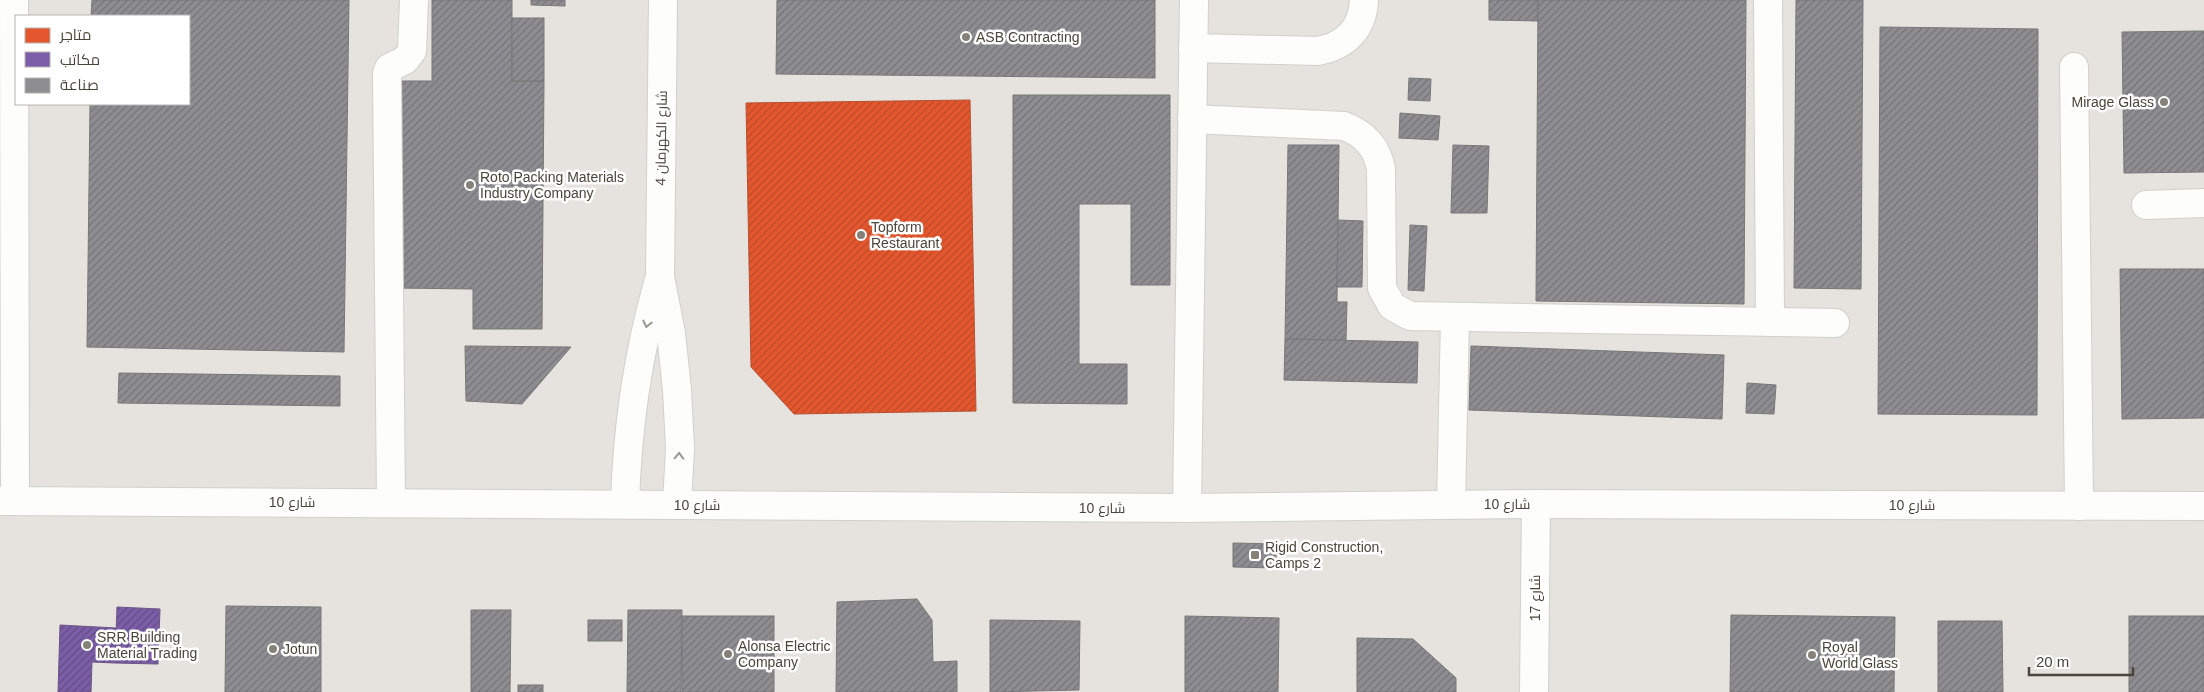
<svg xmlns="http://www.w3.org/2000/svg" width="2204" height="692" viewBox="0 0 2204 692" font-family="Helvetica,Cairo,sans-serif">
	<style>
		.industrial { fill: #e6e2de; fill-rule: evenodd }
		.shops { fill: url(#shops-hatch); stroke: #b65131 }
		.offices { fill: url(#offices-hatch); stroke: #6d5686 }
		.industry { fill: url(#industry-hatch); stroke: #797777 }
		.lines { fill: none; stroke-linecap: round; stroke-linejoin: round }
		.minor-casing { stroke: #d2d0cb; stroke-width: 30 }
		.minor { stroke: #fdfdfc; stroke-width: 28 }
		.oneway { stroke: #9b9791 }
		.poi-dot { fill: #868178; stroke: #fff; stroke-width: 2 }
		.labels { text-anchor: middle; stroke-width: 5; stroke-linejoin: round; paint-order: stroke }
		.poi-label { font-size: 14px; fill: #4b4439; stroke: #fff; text-anchor: start }
		.street-label { font-size: 14px; fill: #4b4439; stroke: #fff }
	</style>
	<defs>
		<pattern id="shops-hatch" width="6" height="6" patternUnits="userSpaceOnUse" patternTransform="scale(1.25)"><rect width="6" height="6" fill="#e4572e"/><path d="M-1 1l2-2M0 6l6-6M5 7l2-2" fill="none" stroke="#bb4a28"/></pattern>
		<pattern id="offices-hatch" width="6" height="6" patternUnits="userSpaceOnUse" patternTransform="scale(1.25)"><rect width="6" height="6" fill="#7b5ea7"/><path d="M-1 1l2-2M0 6l6-6M5 7l2-2" fill="none" stroke="#624c82"/></pattern>
		<pattern id="industry-hatch" width="6" height="6" patternUnits="userSpaceOnUse" patternTransform="scale(1.25)"><rect width="6" height="6" fill="#8d8d92"/><path d="M-1 1l2-2M0 6l6-6M5 7l2-2" fill="none" stroke="#757578"/></pattern>
	</defs>
	<rect width="100%" height="100%" fill="#f4f2ee"/>
	<path class="industrial" d="M0,0H2204V692H0ZM16,16H189V104H16Z"/>
	<polygon class="shops" points="970,100 976,411 794,414 751,367 746,103"/>
	<g class="offices">
		<polygon points="117,607 160,609 158,664 115,663"/>
		<polygon points="60,625 116,628 115,663 92,662 91,692 58,692"/>
	</g>
	<g class="industry">
		<polygon points="92,0 349,0 344,352 87,347 90,104 189,104 189,16 91,16"/>
		<polygon points="432,0 512,0 512,81 544,81 542,329 473,329 473,289 396,288 397,81 432,81"/>
		<polygon points="531,0 565,0 565,6 531,5"/>
		<polygon points="777,0 1155,0 1155,78 776,74"/>
		<polygon points="1489,0 1538,0 1538,21 1489,20"/>
		<polygon points="1538,0 1746,0 1744,304 1536,301"/>
		<polygon points="1796,0 1863,0 1861,289 1794,288"/>
		<rect x="512" y="18" width="32" height="63"/>
		<polygon points="1880,27 2038,29 2037,415 1878,414"/>
		<polygon points="2204,31 2204,172 2124,173 2122,32"/>
		<polygon points="1409,78 1431,79 1430,101 1408,100"/>
		<polygon points="1013,95 1170,95 1170,285 1131,285 1131,204 1079,204 1079,364 1127,364 1127,404 1013,403"/>
		<polygon points="1400,113 1440,116 1438,140 1399,138"/>
		<polygon points="1288,145 1339,145 1337,302 1347,302 1346,340 1285,339"/>
		<polygon points="1453,145 1489,146 1487,213 1451,213"/>
		<polygon points="1338,220 1363,221 1362,287 1337,287"/>
		<polygon points="1410,225 1427,226 1424,291 1408,290"/>
		<polygon points="2120,269 2204,269 2204,418 2122,419"/>
		<polygon points="1285,339 1418,342 1417,383 1284,380"/>
		<polygon points="465,346 571,347 522,404 466,401"/>
		<polygon points="1471,346 1724,355 1722,419 1469,410"/>
		<polygon points="119,373 340,376 340,406 118,403"/>
		<polygon points="1747,383 1776,385 1774,414 1746,413"/>
		<polygon points="1233,543 1276,544 1276,568 1233,567"/>
		<polygon points="917,599 932,620 933,662 957,661 957,692 836,692 837,602"/>
		<polygon points="226,606 321,607 321,692 225,692"/>
		<polygon points="471,610 511,610 510,692 471,692"/>
		<polygon points="628,610 682,610 681,692 627,692"/>
		<polygon points="1731,615 1895,617 1894,692 1730,692"/>
		<rect x="682" y="616" width="92" height="76"/>
		<polygon points="1185,616 1279,618 1278,692 1185,692"/>
		<rect x="2129" y="616" width="75" height="76"/>
		<rect x="588" y="620" width="34" height="21"/>
		<polygon points="990,620 1080,621 1079,690 990,692"/>
		<polygon points="1938,621 2002,621 2003,692 1938,692"/>
		<polygon points="1357,638 1413,639 1456,678 1456,692 1357,692"/>
		<rect x="518" y="685" width="25" height="7"/>
	</g>
	<g class="lines">
		<g class="minor-casing">
			<g id="minor">
				<polyline points="14,0 15,501"/>
				<polyline points="663,0 660,277 671,333 677,390 680,448 677,505"/>
				<polyline points="1768,0 1770,322"/>
				<path d="M1193,48L1318,51C1345,46 1363,29 1364,0"/>
				<polyline points="2074,67 2079,506"/>
				<path d="M1192,119L1344,126C1365,134 1377,147 1381,169L1382,288L1392,306L1410,316L1835,323"/>
				<polyline points="2146,205 2204,203"/>
				<polyline points="0,501 1187,508 1536,504 2204,506"/>
				<polyline points="391,503 387,73 389,68 405,60 412,51 414,0"/>
				<path d="M625,504C627,427 637,358 658,283"/>
				<polyline points="1451,504 1455,318"/>
				<polyline points="1187,508 1194,0"/>
				<polyline points="1534,692 1536,504"/>
			</g>
		</g>
		<use href="#minor" class="minor"/>
	</g>
	<defs><path id="oneway-chevron" d="M-2-3.5L2.5 0L-2 3.5" fill="none" stroke-width="1.6" stroke-linecap="round" stroke-linejoin="round" transform="scale(1.25)"/></defs>
	<g class="oneway">
		<use href="#oneway-chevron" transform="translate(647 324) rotate(103)"/>
		<use href="#oneway-chevron" transform="translate(679 456) rotate(-88)"/>
	</g>
	<g class="poi-dot">
		<circle cx="966" cy="37" r="5"/>
		<circle cx="2164" cy="102" r="5"/>
		<circle cx="470" cy="185" r="5"/>
		<circle cx="861" cy="235" r="5"/>
		<rect x="1250" y="550" width="10" height="10" rx="2.5"/>
		<circle cx="87" cy="645" r="5"/>
		<circle cx="273" cy="649" r="5"/>
		<circle cx="728" cy="654" r="5"/>
		<circle cx="1812" cy="655" r="5"/>
	</g>
	<g class="labels">
		<g class="poi-label">
			<text x="976" y="42">ASB Contracting</text>
			<text x="2154" y="107" text-anchor="end">Mirage Glass</text>
			<text x="480" y="182">Roto Packing Materials<tspan x="480" dy="16">Industry Company</tspan></text>
			<text x="871" y="232">Topform<tspan x="871" dy="16">Restaurant</tspan></text>
			<text x="1265" y="552">Rigid Construction,<tspan x="1265" dy="16">Camps 2</tspan></text>
			<text x="97" y="642">SRR Building<tspan x="97" dy="16">Material Trading</tspan></text>
			<text x="738" y="651">Alonsa Electric<tspan x="738" dy="16">Company</tspan></text>
			<text x="1822" y="652">Royal<tspan x="1822" dy="16">World Glass</tspan></text>
			<text x="283" y="654">Jotun</text>
		</g>
		<g class="street-label">
			<text transform="translate(661 138) rotate(-89)" y="5">شارع الكهرمان 4</text>
			<text x="292" y="507">شارع 10</text>
			<text x="1507" y="509">شارع 10</text>
			<text x="697" y="510">شارع 10</text>
			<text x="1912" y="510">شارع 10</text>
			<text x="1102" y="513">شارع 10</text>
			<text transform="translate(1535 598) rotate(-90)" y="5">شارع 17</text>
		</g>
	</g>
	<rect x="15" y="15" width="175" height="90" fill="#ffffff" stroke="#b7b4b0"/>
	<rect x="25" y="28" width="25" height="15" fill="#e4572e" stroke="#b7b4b0"/>
	<text x="60" y="40" font-size="15" fill="#4b4439">متاجر</text>
	<rect x="25" y="52" width="25" height="15" fill="#7b5ea7" stroke="#b7b4b0"/>
	<text x="60" y="65" font-size="15" fill="#4b4439">مكاتب</text>
	<rect x="25" y="78" width="25" height="15" fill="#8d8d92" stroke="#b7b4b0"/>
	<text x="60" y="90" font-size="15" fill="#4b4439">صناعة</text>
	<path d="M2029 667v8h104v-8" fill="none" stroke="#4b4439" stroke-width="2.5"/>
	<text x="2036" y="667" font-size="15" fill="#4b4439" stroke="#ffffff" stroke-width="4" paint-order="stroke">20 m</text>
</svg>
